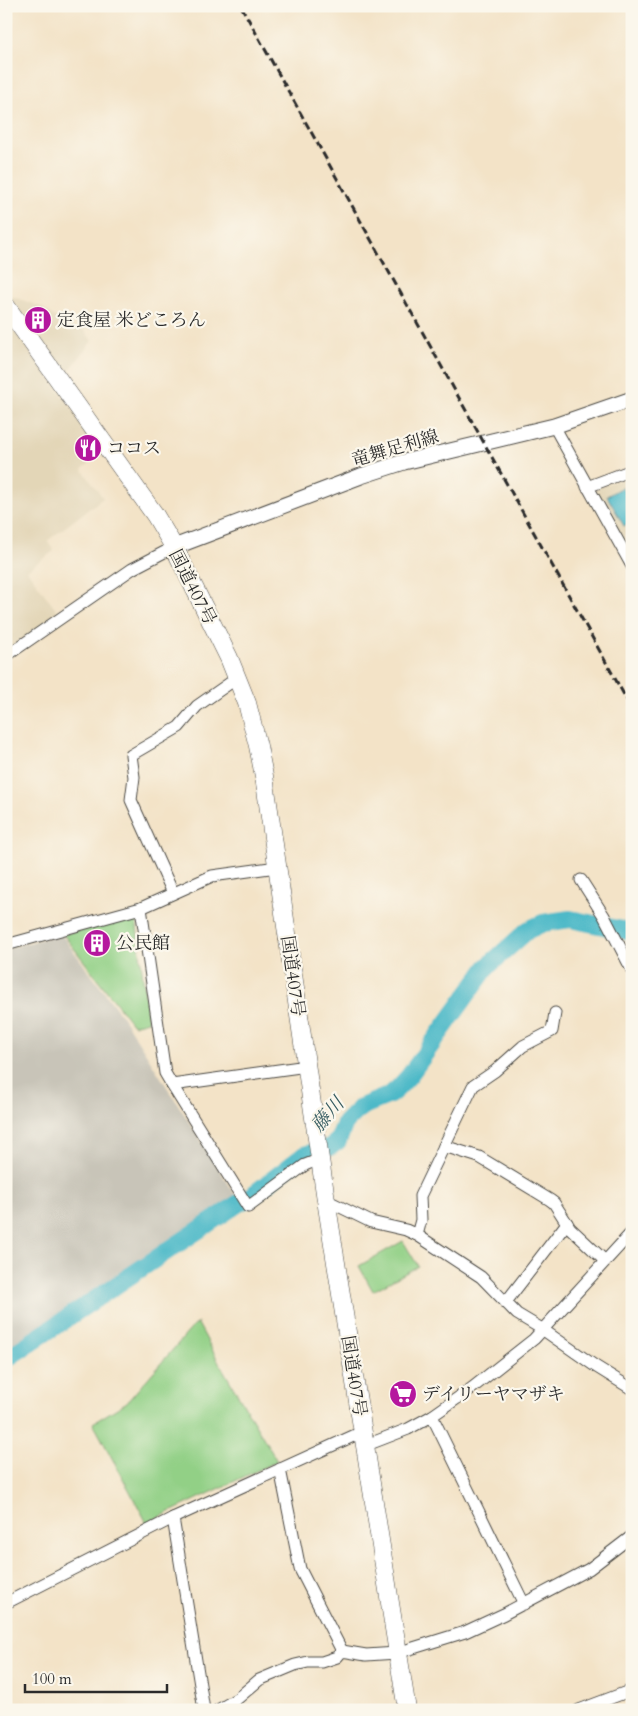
<svg xmlns="http://www.w3.org/2000/svg" width="638" height="1716" viewBox="0 0 638 1716" font-family="Cardo,'Noto Serif JP',serif">
	<style>
		.built { fill: #e3d6b7 }
		.industrial { fill: #c8c4b8 }
		.green { fill: #92d086; stroke: #5e7e58 }
		.water { fill: #4db9c8; stroke: #3c727a }
		.lines { fill: none; stroke-linecap: round; stroke-linejoin: round }
		.river { stroke: #4db9c8; stroke-width: 18 }
		.minor-casing { stroke: #494742; stroke-width: 13 }
		.major-casing { stroke: #494742; stroke-width: 17 }
		.highway-casing { stroke: #494742; stroke-width: 19 }
		.minor { stroke: #fff; stroke-width: 11 }
		.major { stroke: #fff; stroke-width: 15 }
		.highway { stroke: #fff; stroke-width: 18 }
		.rail { stroke: #2b2b2b; stroke-width: 3; stroke-dasharray: 8 4; stroke-linecap: butt }
		.labels { text-anchor: middle; stroke-width: 4.5; stroke-linejoin: round; paint-order: stroke }
		.poi-label { font-size: 18px; fill: #2b2b2b; stroke: #fbf7ec; text-anchor: start }
		.street-label { font-size: 18px; fill: #2b2b2b; stroke: #fbf7ec }
		.water-label { font-size: 19px; font-style: italic; fill: #375d62; stroke: #fbf7ec }
	</style>
	<rect width="100%" height="100%" fill="#fbf7ec"/>
	<filter id="ink" filterUnits="userSpaceOnUse"><feTurbulence type="fractalNoise" baseFrequency=".02" numOctaves="2"/><feDisplacementMap in="SourceGraphic" scale="10" xChannelSelector="R" yChannelSelector="G"/><feConvolveMatrix kernelMatrix="1 2 1 2 8 2 1 2 1" color-interpolation-filters="sRGB"/></filter>
	<filter id="wash" filterUnits="userSpaceOnUse"><feTurbulence type="fractalNoise" baseFrequency=".0096" numOctaves="4" result="noise"/><feDisplacementMap in="SourceGraphic" scale="20" xChannelSelector="R" yChannelSelector="G"/><feGaussianBlur stdDeviation="1.12" result="paint"/><feColorMatrix in="noise" values="0 0 0 0 0 0 0 0 0 0 0 0 0 0 0 0 0 1.4 0 .05"/><feComposite in="paint" operator="in"/></filter>
	<g filter="url(#wash)">
		<rect width="100%" height="100%" fill="#f3e3c7"/>
		<g class="built">
			<polygon points="9,295 41,307 64,324 84,330 92,341 65,376"/>
			<polygon points="6,319 104,453 82,469 103,498 47,541 54,551 27,570 59,614 6,651"/>
			<polygon points="632,475 632,558 595,492 596,488"/>
		</g>
		<polygon class="industrial" points="61,934 124,1019 237,1198 6,1351 6,949"/>
		<g class="green">
			<polygon points="136,918 148,1021 133,1025 63,934"/>
			<polygon points="403,1241 418,1266 373,1291 359,1266"/>
			<polygon points="197,1322 221,1366 277,1461 147,1523 93,1423 127,1402"/>
		</g>
		<polygon class="water" points="622,487 632,504 632,522 624,526 607,496"/>
		<g class="lines">
			<polyline class="river" points="6,1359 239,1203 247,1199 304,1155 330,1147 338,1141 345,1123 361,1107 390,1095 398,1088 409,1076 487,967 528,930 543,923 570,919 632,932"/>
		</g>
	</g>
	<g filter="url(#ink)">
		<g class="lines">
			<g class="minor-casing">
				<g id="minor">
					<polyline points="554,426 632,566"/>
					<polyline points="587,487 632,470"/>
					<polyline points="6,656 132,569 174,547"/>
					<polyline points="581,880 604,916 632,970"/>
					<polyline points="173,893 131,800 134,777 131,755 179,727 197,706 237,678"/>
					<polyline points="141,908 165,1073 172,1085 307,1066"/>
					<polyline points="6,945 141,908 212,876 277,867"/>
					<polyline points="172,1085 248,1207 305,1165 320,1159"/>
					<polyline points="444,1146 479,1157 550,1200 554,1203 570,1228 605,1261"/>
					<polyline points="326,1200 371,1222 406,1230 417,1235 481,1277 517,1314 542,1329 595,1366 632,1389"/>
					<polyline points="417,1235 421,1220 420,1196 473,1086 495,1071 523,1046 552,1031 555,1013"/>
					<polyline points="506,1302 567,1223"/>
					<polyline points="432,1416 524,1604"/>
					<polyline points="364,1446 408,1429 432,1416 472,1388 534,1339 632,1232"/>
					<polyline points="280,1469 300,1569 342,1651"/>
					<polyline points="173,1518 204,1710"/>
					<polyline points="6,1603 173,1518 362,1432"/>
					<polyline points="218,1710 238,1698 259,1680 295,1665 308,1662 322,1662 337,1657 342,1651 366,1655 397,1653 465,1632 504,1614 589,1569 632,1536"/>
					<polyline points="579,1710 632,1690"/>
				</g>
			</g>
			<g class="major-casing">
				<polyline id="major" points="174,547 361,476 404,462 554,426 632,399"/>
			</g>
			<g class="highway-casing">
				<polyline id="highway" points="6,306 155,515 174,547 229,658 247,703 258,746 264,776 326,1200 407,1710"/>
			</g>
			<use href="#minor" class="minor"/>
			<use href="#major" class="major"/>
			<use href="#highway" class="highway"/>
			<polyline class="rail" points="241,6 632,709"/>
		</g>
	</g>
	<defs>
		<g id="building-disc" transform="scale(1.4375)"><circle r="9.5" fill="#b5179e" stroke="#fbf7ec"/><path d="M-4-6H4V6H1V3H-1V6H-4ZM-2.5-4.3h1.7v1.8h-1.7ZM.8-4.3h1.7v1.8H.8ZM-2.5-1h1.7V.8h-1.7ZM.8-1h1.7V.8H.8Z" fill="#fff"/></g>
		<g id="restaurant-disc" transform="scale(1.4375)"><circle r="9.5" fill="#b5179e" stroke="#fbf7ec"/><path d="M-5-6h1v4h1v-4h1v4h1v-4h1v5L-1.5 .5V6h-2V.5L-5-1ZM5-6V6H3V1.5H1.5Q1.5-4 5-6Z" fill="#fff"/></g>
		<g id="supermarket-disc" transform="scale(1.4375)"><circle r="9.5" fill="#b5179e" stroke="#fbf7ec"/><path d="M-6-5.5h2.5l.6 2H6L4.5 2H-2.5L-4.4-4H-6ZM-1.5 3.2a1.3 1.3 0 1 0 .1 0ZM3 3.2a1.3 1.3 0 1 0 .1 0Z" fill="#fff"/></g>
	</defs>
	<g fill-rule="evenodd">
		<use href="#building-disc" x="38" y="320"/>
		<use href="#restaurant-disc" x="88" y="448"/>
		<use href="#building-disc" x="97" y="943"/>
		<use href="#supermarket-disc" x="403" y="1394"/>
	</g>
	<g class="labels">
		<g class="poi-label">
			<text x="57" y="326">定食屋 米どころん</text>
			<text x="107" y="454">ココス</text>
			<text x="116" y="949">公民館</text>
			<text x="422" y="1400">デイリーヤマザキ</text>
		</g>
		<g class="street-label">
			<text transform="translate(395 448) rotate(-16)" y="6">竜舞足利線</text>
			<text transform="translate(193 587) rotate(63)" y="6">国道407号</text>
			<text transform="translate(293 976) rotate(82)" y="6">国道407号</text>
			<text transform="translate(354 1376) rotate(81)" y="6">国道407号</text>
		</g>
		<g class="water-label">
			<text transform="translate(327 1114) rotate(-49)" y="7">藤川</text>
		</g>
	</g>
	<rect width="638" height="1716" fill="none" stroke="#fbf7ec" stroke-width="25"/>
	<path d="M25 1684v8h142v-8" fill="none" stroke="#2b2b2b" stroke-width="2.5"/>
	<text x="32" y="1684" font-size="15" fill="#2b2b2b" stroke="#fbf7ec" stroke-width="4" paint-order="stroke">100 m</text>
</svg>
